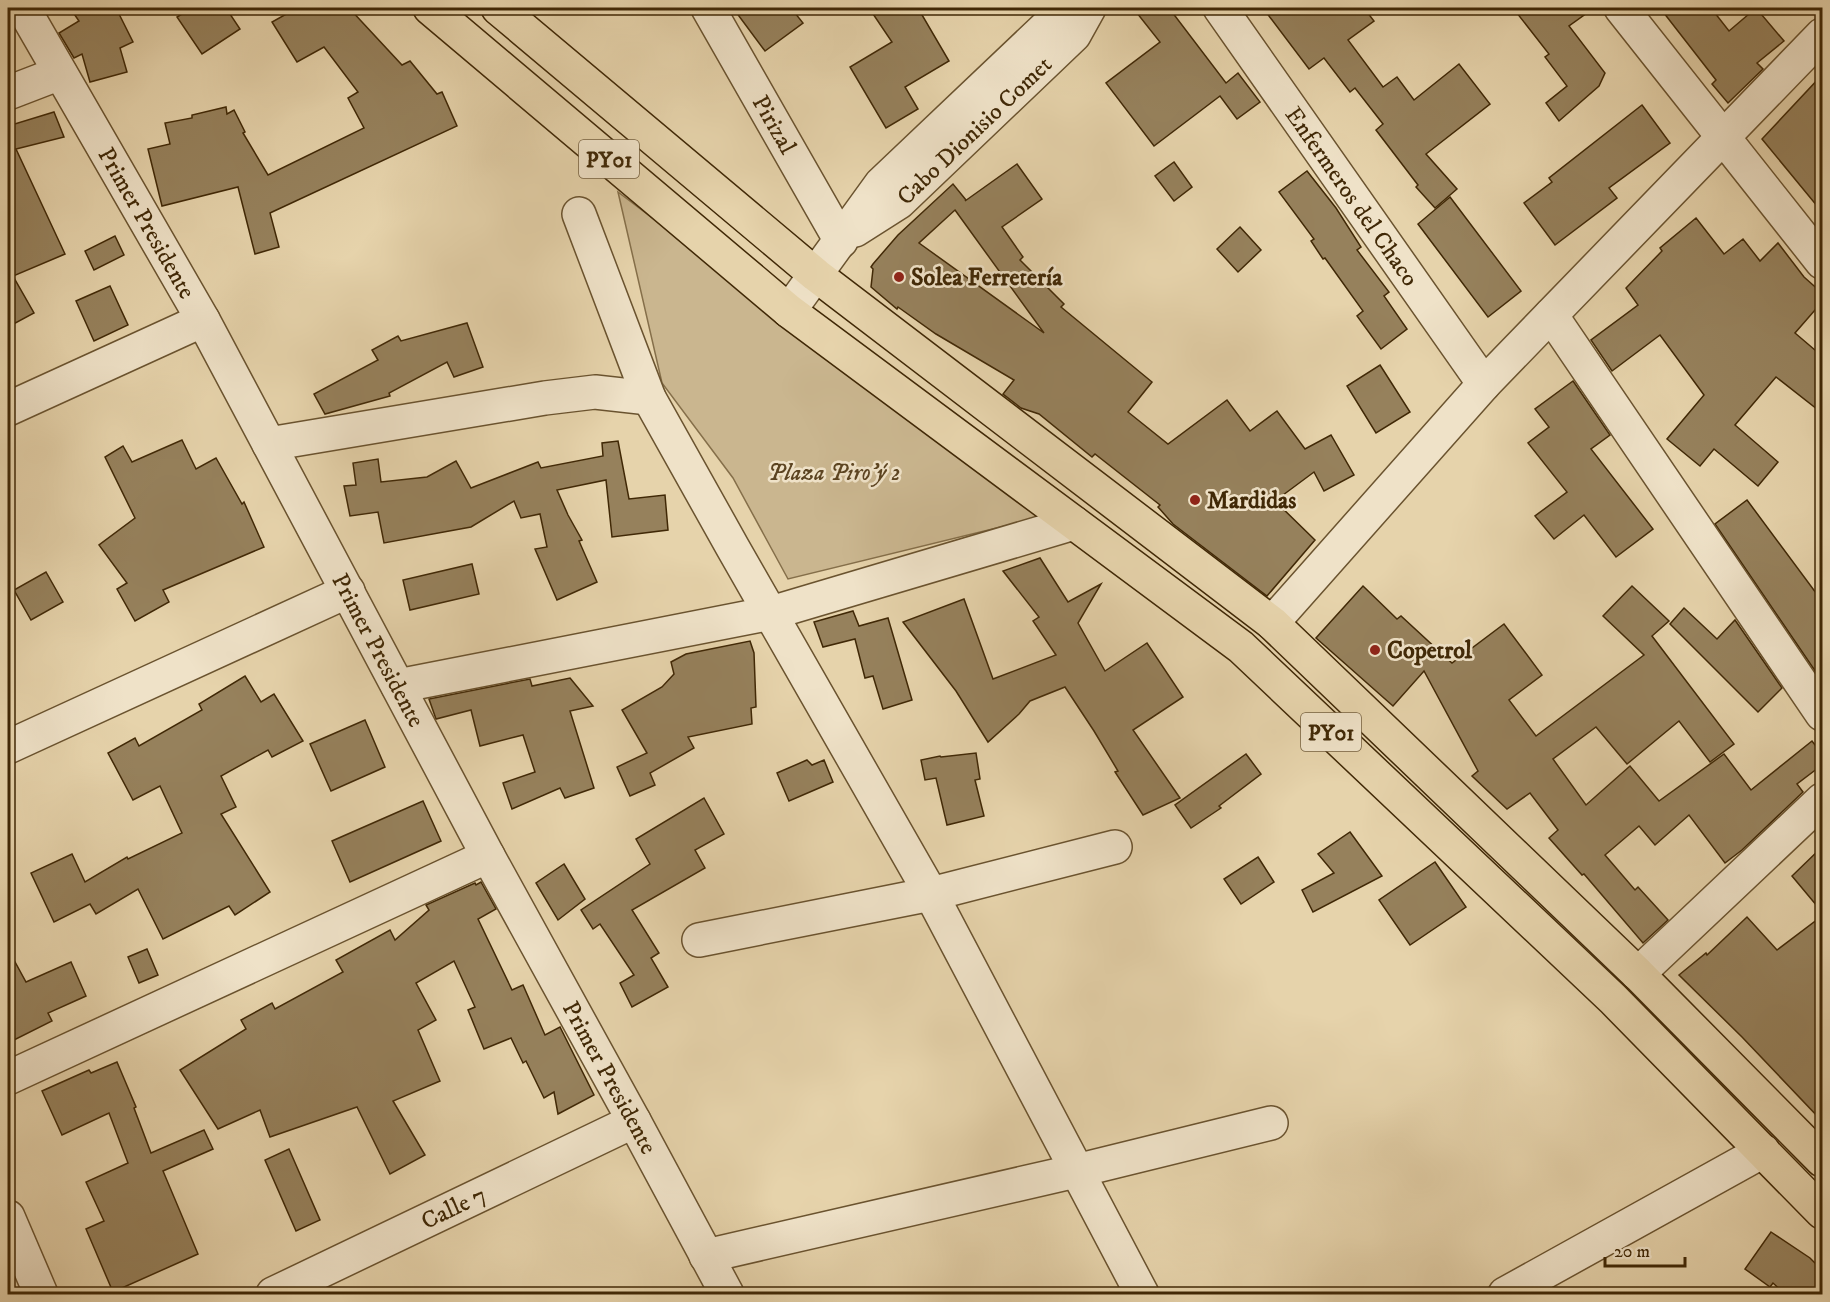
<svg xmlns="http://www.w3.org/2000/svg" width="1830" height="1302" viewBox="0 0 1830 1302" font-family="'IM FELL DW Pica',serif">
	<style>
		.green { fill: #cab68f; stroke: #856f4a; stroke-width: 1.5 }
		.building { fill: #96815c; stroke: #402806; stroke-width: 1.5; fill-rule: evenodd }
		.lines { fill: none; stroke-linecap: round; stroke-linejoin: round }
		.minor-casing { stroke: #6a532f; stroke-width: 36 }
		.highway-casing { stroke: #402806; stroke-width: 36 }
		.minor { stroke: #efe2c8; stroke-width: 33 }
		.highway { stroke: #e6d3ab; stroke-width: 33 }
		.poi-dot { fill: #8f2418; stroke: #efe2c8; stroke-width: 2 }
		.labels { text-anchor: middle; stroke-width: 5; stroke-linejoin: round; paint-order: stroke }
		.shield { fill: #efe2c8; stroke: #746040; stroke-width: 1.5 }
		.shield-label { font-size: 22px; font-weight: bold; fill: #402806 }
		.street-label { font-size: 24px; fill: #402806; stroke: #efe2c8 }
		.poi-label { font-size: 24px; font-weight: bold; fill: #402806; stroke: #efe2c8; text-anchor: start }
		.park-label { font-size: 24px; font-style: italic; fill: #5c4421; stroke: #efe2c8 }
	</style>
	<rect width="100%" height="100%" fill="#e6d3ab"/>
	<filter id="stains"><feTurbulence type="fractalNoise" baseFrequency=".00333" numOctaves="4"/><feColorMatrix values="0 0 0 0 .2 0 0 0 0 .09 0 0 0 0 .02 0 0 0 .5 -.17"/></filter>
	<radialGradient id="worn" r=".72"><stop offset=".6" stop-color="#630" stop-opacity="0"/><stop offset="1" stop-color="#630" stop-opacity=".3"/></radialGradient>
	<polygon class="green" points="618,192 1046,516 788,579 733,478 662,383"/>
	<g class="building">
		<polygon points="70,8 116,8 133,42 120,48 127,72 90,82 82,54 74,58 59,33 79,21"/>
		<polygon points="192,8 226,8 240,29 202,54 177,17"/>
		<polygon points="297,8 349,8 402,65 410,61 437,94 442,92 457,126 270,213 279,247 255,254 238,187 162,206 148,149 170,144 165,123 192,118 192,115 226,107 227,114 234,110 245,132 243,133 268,175 364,128 348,98 358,92 324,47 297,62 272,22"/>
		<polygon points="733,8 791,8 803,23 765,51"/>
		<polygon points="869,8 918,8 949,61 905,87 918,109 886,128 850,67 892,42"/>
		<polygon points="1133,8 1169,8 1226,83 1238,73 1260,102 1237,119 1220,96 1154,146 1106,83 1160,42"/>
		<polygon points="1263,8 1364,8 1374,21 1348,40 1383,87 1397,77 1414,100 1459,64 1490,104 1426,154 1457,189 1435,208 1416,187 1418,185 1376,130 1383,124 1355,88 1350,92 1324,58 1309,69"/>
		<polygon points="1513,8 1594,8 1569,26 1605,73 1599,86 1559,121 1546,103 1567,86 1545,57 1549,54"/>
		<polygon points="1660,8 1711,8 1729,31 1756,8 1784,41 1757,63 1763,69 1728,103 1712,84 1716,80"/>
		<polygon points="1822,75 1822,212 1762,139"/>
		<polygon points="1642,105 1670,143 1609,188 1617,198 1555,245 1524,203 1552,182 1549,178"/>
		<polygon points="54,112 64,137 16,149 65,254 13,276 34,313 8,327 8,126"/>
		<polygon points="1174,162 1192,187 1174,201 1155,176"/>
		<path d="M1017,164L1042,199L1002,227L1023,257L1020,260L1064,304L1061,307L1152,382L1128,412L1168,444L1227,400L1250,431L1277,411L1305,449L1331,435L1354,475L1324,491L1314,472L1275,501L1315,540L1267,596L1173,524L1158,507L1160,505L1095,454L1092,457L1039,414L1021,408L1003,394L1014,380L936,334L898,307L897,309L871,287L873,269L871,267L873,264L898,235L953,184L966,200L965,201ZM955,210L1044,333L919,243Z"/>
		<polygon points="1307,171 1336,208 1361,247 1357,250 1389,292 1384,296 1407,329 1381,349 1357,316 1363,311 1325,258 1323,259 1311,241 1314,239 1279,192"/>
		<polygon points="1450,197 1521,291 1488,317 1418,224"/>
		<polygon points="1696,218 1724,254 1743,239 1760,261 1778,243 1804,277 1822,293 1822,302 1795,333 1822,356 1822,413 1776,377 1735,425 1778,462 1758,486 1714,449 1700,466 1667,439 1704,395 1660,335 1612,371 1591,340 1638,305 1626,288 1662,251 1660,248"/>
		<polygon points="1240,227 1261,250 1238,272 1217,249"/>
		<polygon points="115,236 124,255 94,270 85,251"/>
		<polygon points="110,286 128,325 94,341 76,301"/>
		<polygon points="467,323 483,367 454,377 447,362 389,393 390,396 325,414 314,394 378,360 372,350 398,336 401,341"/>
		<polygon points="1380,365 1410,412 1376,433 1347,386"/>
		<polygon points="1573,381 1610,435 1591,449 1653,529 1616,557 1584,515 1554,539 1535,516 1567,492 1528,443 1549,427 1535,409"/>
		<polygon points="182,440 196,469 216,458 242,504 244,502 264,547 163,590 169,602 135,621 117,589 127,583 99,545 135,518 105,457 123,446 132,462"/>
		<polygon points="618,441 629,499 665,495 668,530 612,537 606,480 557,490 568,515 582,540 579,541 597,582 557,600 535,549 547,547 540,514 521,518 514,501 471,527 384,543 378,512 350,516 344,486 356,485 353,463 378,459 381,482 427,477 456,461 471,488 538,462 541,468 603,456 602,443"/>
		<polygon points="1747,500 1822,601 1822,681 1715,524"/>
		<polygon points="1040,558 1068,602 1101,584 1078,623 1105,671 1147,643 1183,697 1133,730 1180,798 1143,815 1115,772 1118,771 1094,731 1065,687 1030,701 1019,714 988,742 956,691 903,622 964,599 993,679 1056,655 1033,621 1039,617 1003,571"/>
		<polygon points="472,564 479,594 410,610 403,580"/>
		<polygon points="46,572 63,602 31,620 14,590"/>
		<polygon points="1363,586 1397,619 1401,616 1452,663 1504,624 1542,675 1509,700 1536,736 1644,655 1603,616 1632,586 1669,621 1652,636 1734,744 1710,762 1679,721 1627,764 1596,727 1553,759 1586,805 1630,766 1659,801 1724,754 1751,790 1812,741 1822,754 1822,765 1797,784 1803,792 1742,850 1725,863 1689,815 1655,845 1639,826 1605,855 1635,890 1638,887 1668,920 1643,943 1584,874 1582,875 1549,838 1558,830 1530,793 1507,809 1472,776 1478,771 1424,671 1393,706 1316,638"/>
		<polygon points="1684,608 1717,639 1735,620 1782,688 1758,712 1670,624"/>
		<polygon points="853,611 859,626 888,618 912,700 883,709 873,676 865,678 855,639 823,647 814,622"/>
		<polygon points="750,641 754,653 756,707 751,708 752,724 688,737 694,748 650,773 655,785 630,796 617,767 647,753 622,710 662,687 674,674 671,662 686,654"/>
		<polygon points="245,676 261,702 274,694 303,741 272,757 268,750 221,776 236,807 221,814 270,892 235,915 229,906 163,939 138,889 96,914 90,904 54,922 31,873 72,854 85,882 127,857 128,859 182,833 160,786 133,800 108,753 135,738 139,746 202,710 199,704"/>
		<polygon points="570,678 593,706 570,711 594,788 565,798 560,788 512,809 503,783 535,772 523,735 480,746 471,710 436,719 429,699 530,679 532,686"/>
		<polygon points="365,720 385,767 331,791 310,744"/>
		<polygon points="976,753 980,779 975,780 984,816 947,825 936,778 925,780 921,760 940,756 941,757"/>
		<polygon points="1246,754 1261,774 1219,806 1221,808 1191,828 1175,805"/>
		<polygon points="807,760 812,765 824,760 833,782 789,801 777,773"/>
		<polygon points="704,798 724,834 695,850 705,868 632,910 659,953 651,958 668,987 632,1007 620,983 634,975 600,924 593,929 581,910 650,864 636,839"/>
		<polygon points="423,801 441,841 350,882 332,841"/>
		<polygon points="1350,832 1382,876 1313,912 1302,890 1334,873 1318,854"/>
		<polygon points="1822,847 1822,912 1792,876"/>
		<polygon points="1258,857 1274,882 1241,904 1224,879"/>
		<polygon points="1435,862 1466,907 1410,945 1379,900"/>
		<polygon points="564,864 585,899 558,920 536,883"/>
		<polygon points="481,882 496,909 478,919 512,990 523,985 545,1035 560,1027 594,1095 558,1114 554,1092 544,1098 526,1061 523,1063 511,1038 484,1049 468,1010 475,1007 454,961 416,983 436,1020 418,1030 440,1081 393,1101 425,1155 390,1174 357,1107 270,1137 260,1110 218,1129 180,1070 246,1029 241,1020 272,1003 275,1009 343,972 336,960 390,930 395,940 429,910 426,905 475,883 476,885"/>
		<polygon points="1822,916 1822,1121 1742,1037 1679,975 1706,953 1707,955 1747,917 1777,950"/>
		<polygon points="8,949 26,982 71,962 86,996 48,1013 52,1021 8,1043"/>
		<polygon points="147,949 158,975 139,983 128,957"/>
		<polygon points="117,1062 136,1107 134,1108 151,1153 204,1130 213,1149 163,1171 198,1254 113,1292 86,1229 104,1221 86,1182 128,1163 109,1113 62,1135 42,1091 89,1070 91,1073"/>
		<polygon points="289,1149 320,1220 296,1231 265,1160"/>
		<polygon points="1771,1232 1810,1258 1822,1270 1822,1294 1785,1294 1773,1283 1770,1287 1745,1269"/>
	</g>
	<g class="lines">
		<g class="minor-casing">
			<g id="minor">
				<path id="s1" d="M23,8L203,320L488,856L634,1121L727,1294"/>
				<path id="s2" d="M708,8L841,241"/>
				<path id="s3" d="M1220,8L1484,384"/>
				<polyline points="1621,8 1822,262"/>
				<polyline points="8,93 60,73"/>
				<polyline points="579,214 649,398 733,548 931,894 1142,1294"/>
				<path id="s4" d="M855,230L899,202L1074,35L1089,8"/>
				<polyline points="789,311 881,184 1059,15 1072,8"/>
				<polyline points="1551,315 1822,714"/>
				<polyline points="8,409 203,320"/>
				<polyline points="269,444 545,398 595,392 649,398"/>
				<polyline points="1272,623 1484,384 1822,35"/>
				<polyline points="398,686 771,613 1074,523"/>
				<polyline points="8,747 348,591"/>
				<polyline points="699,940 931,894 1115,847"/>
				<polyline points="1638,974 1822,800"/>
				<polyline points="8,1078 488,856"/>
				<polyline points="8,1217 41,1294"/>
				<polyline points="706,1256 1076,1171 1271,1123"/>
				<path id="s5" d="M273,1294L634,1121"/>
				<polyline points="1505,1294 1763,1151"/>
			</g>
		</g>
		<g class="highway-casing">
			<g id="highway">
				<polyline points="430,8 789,311 1241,647 1613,999 1822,1212"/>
				<polyline points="498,8 816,275 1272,623 1638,974 1822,1160"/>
			</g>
		</g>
		<use href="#minor" class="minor"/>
		<use href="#highway" class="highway"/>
	</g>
	<g class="poi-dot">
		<circle cx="899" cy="277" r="6"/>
		<circle cx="1195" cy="500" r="6"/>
		<circle cx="1375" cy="650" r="6"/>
	</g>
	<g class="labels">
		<g class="shield">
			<rect x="579" y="140" width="60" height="38" rx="4.5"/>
			<rect x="1301" y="713" width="60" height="38" rx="4.5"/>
		</g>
		<g class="shield-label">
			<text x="609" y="167">PY01</text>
			<text x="1331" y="740">PY01</text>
		</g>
		<g class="street-label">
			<text dy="8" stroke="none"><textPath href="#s2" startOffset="134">Pirizal</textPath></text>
			<text dy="8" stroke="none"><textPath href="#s4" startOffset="156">Cabo Dionisio Comet</textPath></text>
			<text dy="8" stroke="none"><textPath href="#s3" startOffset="230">Enfermeros del Chaco</textPath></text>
			<text dy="8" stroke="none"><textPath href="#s1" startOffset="248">Primer Presidente</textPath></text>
			<text dy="8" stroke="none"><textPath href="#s1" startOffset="734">Primer Presidente</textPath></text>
			<text dy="8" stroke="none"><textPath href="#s1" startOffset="1220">Primer Presidente</textPath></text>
			<text dy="8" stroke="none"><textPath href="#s5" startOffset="200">Calle 7</textPath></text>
		</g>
		<g class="poi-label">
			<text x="911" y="285">Solea Ferretería</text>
			<text x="1207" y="508">Mardidas</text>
			<text x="1387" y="658">Copetrol</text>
		</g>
		<g class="park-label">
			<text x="834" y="480">Plaza Piro'ý 2</text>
		</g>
	</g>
	<rect width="1830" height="1302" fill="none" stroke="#e6d3ab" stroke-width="30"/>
	<rect x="9" y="9" width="1812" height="1284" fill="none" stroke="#402806" stroke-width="3"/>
	<rect x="15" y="15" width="1800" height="1272" fill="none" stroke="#402806" stroke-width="1.5"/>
	<path d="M1605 1257v9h80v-9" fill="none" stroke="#402806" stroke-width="3"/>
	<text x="1614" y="1257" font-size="18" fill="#402806" stroke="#efe2c8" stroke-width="4.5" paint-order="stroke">20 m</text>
	<rect width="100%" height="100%" filter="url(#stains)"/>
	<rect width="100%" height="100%" fill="url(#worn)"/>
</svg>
